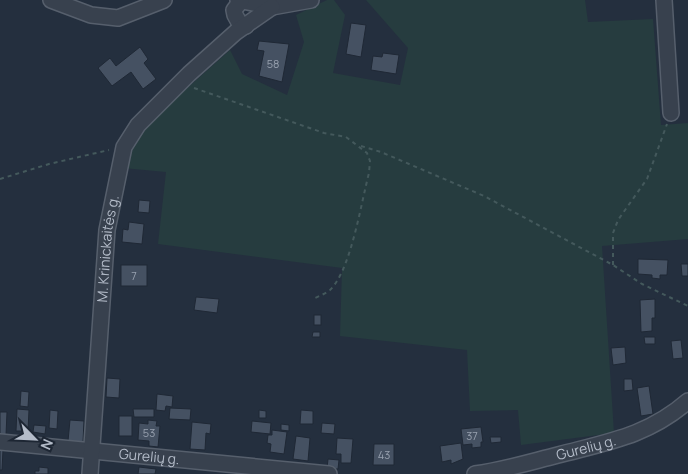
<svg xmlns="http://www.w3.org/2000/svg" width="688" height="474" viewBox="0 0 688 474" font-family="Manrope,sans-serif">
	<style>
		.green { fill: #263c3f }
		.building { fill: #455162; stroke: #1f2835 }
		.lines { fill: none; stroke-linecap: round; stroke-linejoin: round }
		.minor-casing { stroke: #565f6c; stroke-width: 18 }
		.path { stroke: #44595c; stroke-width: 2; stroke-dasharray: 4 4; stroke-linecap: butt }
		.minor { stroke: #38414e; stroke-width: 15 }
		.labels { text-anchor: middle; stroke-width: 4.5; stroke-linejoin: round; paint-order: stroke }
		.number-label { font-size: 11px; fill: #98a1af }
		.street-label { font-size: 14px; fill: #b4bcc9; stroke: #1d2633 }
	</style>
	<rect width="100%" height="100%" fill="#242f3e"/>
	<polygon class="green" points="327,0 334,0 345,15 333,73 400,85 408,48 366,0 585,0 588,22 653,19 661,125 688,123 688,239 602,246 614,433 521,445 518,410 470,411 467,350 340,336 342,268 158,244 166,172 123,168 127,152 148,123 230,50 242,74 287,95 304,42 296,15"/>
	<g class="building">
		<polygon points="351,23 366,25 361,57 346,54"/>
		<polygon points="259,41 289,44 282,82 259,76 264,51 257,50"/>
		<polygon points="140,47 148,59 144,63 156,79 143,89 131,72 112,86 98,68 110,58 116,66"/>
		<polygon points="383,53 399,55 396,74 371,70 373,56 382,57"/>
		<polygon points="139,200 150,201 149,213 138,212"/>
		<polygon points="129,222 144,224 142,244 122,242 123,229 128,230"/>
		<polygon points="638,259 668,260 667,275 660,275 660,279 652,278 652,275 638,274"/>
		<polygon points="681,264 688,264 688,276 682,276"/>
		<rect x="121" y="265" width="26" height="21"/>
		<polygon points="196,297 219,299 217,313 194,310"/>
		<polygon points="655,299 655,318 652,318 652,331 641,332 640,300"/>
		<rect x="314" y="315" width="7" height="10"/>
		<polygon points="313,332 320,332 320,337 312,337"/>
		<polygon points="644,337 655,337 655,344 645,344"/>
		<polygon points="681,340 683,358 673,359 671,341"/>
		<polygon points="625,347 626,363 613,365 611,348"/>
		<polygon points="107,378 120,379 119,398 106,397"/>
		<polygon points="624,379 632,379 633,390 624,391"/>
		<polygon points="649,386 653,414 641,416 637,388"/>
		<polygon points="21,391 29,392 28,407 20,406"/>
		<polygon points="157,394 173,396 172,407 166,406 165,411 156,410"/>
		<polygon points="170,408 191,409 190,420 169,419"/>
		<polygon points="17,409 29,410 28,431 16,431"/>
		<polygon points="133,409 154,409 154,417 134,417"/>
		<polygon points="50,410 58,411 57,429 49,428"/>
		<polygon points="259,410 266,411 266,418 259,418"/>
		<polygon points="301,410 313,411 313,424 300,424"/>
		<polygon points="0,412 7,412 6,435 0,434"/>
		<rect x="119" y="416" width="13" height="20"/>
		<polygon points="70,420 84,421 83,442 68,441"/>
		<polygon points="148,420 157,421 156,426 160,426 158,447 149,446 149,441 138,440 139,423 148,424"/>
		<polygon points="252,421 271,423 270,434 251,432"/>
		<polygon points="192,422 211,424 210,434 206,433 205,450 190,449"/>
		<polygon points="322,423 335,424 334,434 321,433"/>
		<polygon points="281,424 289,425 289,431 281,430"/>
		<polygon points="34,425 46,426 45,434 33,432"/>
		<polygon points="481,427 483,442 481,442 481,447 472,448 472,444 463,445 461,429"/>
		<polygon points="272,430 287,432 284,454 270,452 271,444 267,443 268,435 272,435"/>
		<polygon points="296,436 310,438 308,461 293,459"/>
		<polygon points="490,437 501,437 501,442 491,443"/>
		<polygon points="337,438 353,439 351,463 341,463 341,454 336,454"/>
		<polygon points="461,443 463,459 451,464 451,460 442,462 440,446"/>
		<polygon points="374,444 394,444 394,465 373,465"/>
		<polygon points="0,449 3,450 2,470 0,470"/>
		<polygon points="328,459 339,460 338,469 327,469"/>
		<polygon points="39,467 48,468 48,474 35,474 35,471 39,471"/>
		<polygon points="139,467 156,469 155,474 138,474"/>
	</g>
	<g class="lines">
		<g class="minor-casing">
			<g id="minor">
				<polyline points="51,0 91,15 118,18 164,0"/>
				<polyline points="238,0 272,7 311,0"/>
				<polyline points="664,0 671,113"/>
				<polyline points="241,1 234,10 235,15 240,24 246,26"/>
				<path id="s1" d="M0,442L329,474"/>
				<path id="s2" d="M90,474L107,230L124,147L138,125L189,74L236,32L272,7"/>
				<path id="s3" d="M475,474C504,470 530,462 558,455C607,442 648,436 688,401"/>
			</g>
		</g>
		<g class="path">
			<path d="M194,88L324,133L346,137L367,153L370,161L369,173C361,203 351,270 330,290C325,294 319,296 313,299"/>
			<polyline points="361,146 381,152 484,196 613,265 642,284 688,306"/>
			<polyline points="0,179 49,164 109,150"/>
			<polyline points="613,265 613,233 618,220 647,179 667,124"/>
		</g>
		<use href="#minor" class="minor"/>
	</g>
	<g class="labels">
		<g class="number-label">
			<text x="273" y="68">58</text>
			<text x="134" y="280">7</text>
			<text x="149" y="437">53</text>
			<text x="472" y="440">37</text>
			<text x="384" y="459">43</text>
		</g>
		<g class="street-label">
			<text dy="5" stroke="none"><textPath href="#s2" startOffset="226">M. Krinickaitės g.</textPath></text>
			<text dy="5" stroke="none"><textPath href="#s3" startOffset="114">Gurelių g.</textPath></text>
			<text dy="5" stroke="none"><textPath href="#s1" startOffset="150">Gurelių g.</textPath></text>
		</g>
	</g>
	<g transform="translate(35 439) rotate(114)" stroke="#1d2633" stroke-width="4" paint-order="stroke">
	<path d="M0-4L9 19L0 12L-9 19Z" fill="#b4bcc9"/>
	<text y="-8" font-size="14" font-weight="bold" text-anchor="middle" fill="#b4bcc9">N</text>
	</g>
</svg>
